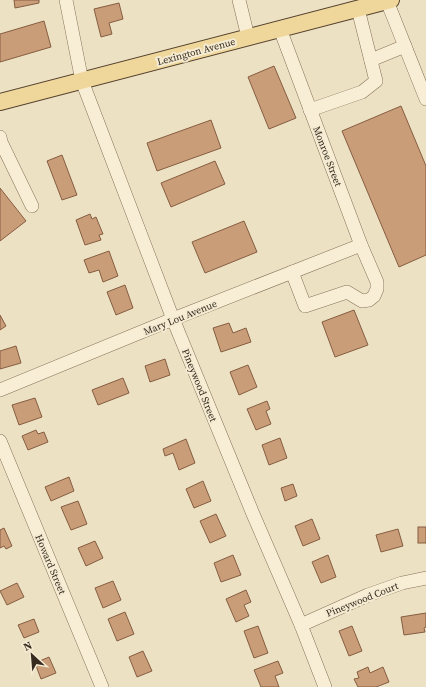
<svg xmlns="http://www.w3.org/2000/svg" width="426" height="687" viewBox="0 0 426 687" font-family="'Source Serif 4',serif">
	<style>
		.building { fill: #ca9d79; stroke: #855d41 }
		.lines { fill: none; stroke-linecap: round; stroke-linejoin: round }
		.minor-casing { stroke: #86735a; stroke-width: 14 }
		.major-casing { stroke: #54412e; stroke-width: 18 }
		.minor { stroke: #f8eed5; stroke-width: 13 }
		.major { stroke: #efd79b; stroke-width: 16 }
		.labels { text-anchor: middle; stroke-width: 4; stroke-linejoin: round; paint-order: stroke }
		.street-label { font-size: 10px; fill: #362a1e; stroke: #f4ebd2 }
	</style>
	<rect width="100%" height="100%" fill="#ede1c3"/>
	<g class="building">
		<polygon points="14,0 39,0 39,3 15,8"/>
		<polygon points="119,3 123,19 109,23 112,34 101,37 94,9"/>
		<polygon points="44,21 51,47 0,62 0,34"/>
		<polygon points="274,66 296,118 269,129 248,77"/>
		<polygon points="401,106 426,166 426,255 399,267 342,131"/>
		<polygon points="211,120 221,148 157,171 147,143"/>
		<polygon points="62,155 77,195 62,200 47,161"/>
		<polygon points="215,161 225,184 171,207 161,183"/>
		<polygon points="0,188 26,221 0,241"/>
		<polygon points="90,214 92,219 96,217 103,234 99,235 101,240 85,245 76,220"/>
		<polygon points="244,221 257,252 205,273 192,242"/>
		<polygon points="109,251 118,276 103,282 99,270 89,273 84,260"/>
		<polygon points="125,285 133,308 116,315 107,292"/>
		<polygon points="354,310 368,345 335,357 322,322"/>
		<polygon points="0,315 6,326 0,330"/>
		<polygon points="229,323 233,333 246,328 251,342 221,352 213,328"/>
		<polygon points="16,346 21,363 0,369 0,351"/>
		<polygon points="165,359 170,375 150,382 145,366"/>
		<polygon points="248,365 257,387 239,395 230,372"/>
		<polygon points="123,378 129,393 98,405 92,390"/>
		<polygon points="35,398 42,417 19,425 12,405"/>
		<polygon points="267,401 270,409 266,411 271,424 256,430 247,409"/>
		<polygon points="36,430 38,434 44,432 48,442 28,450 22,436"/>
		<polygon points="280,438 287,458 269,465 262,445"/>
		<polygon points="186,439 195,463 179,470 173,453 165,456 163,449"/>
		<polygon points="69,477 74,491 51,501 45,487"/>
		<polygon points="203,481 211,501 194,508 186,489"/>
		<polygon points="293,484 297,496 285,501 281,488"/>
		<polygon points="78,501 87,524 71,530 61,507"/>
		<polygon points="216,514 226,536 210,543 200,521"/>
		<polygon points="312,519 320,539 303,546 295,526"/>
		<rect x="418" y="527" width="8" height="16"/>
		<polygon points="4,528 12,546 6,549 4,546 0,548 0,530"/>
		<polygon points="398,529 403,546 381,552 376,535"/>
		<polygon points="95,541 103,558 86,566 78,548"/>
		<polygon points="233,555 241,575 221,582 214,563"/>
		<polygon points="328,555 336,577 321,583 312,562"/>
		<polygon points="113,581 121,600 103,608 95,588"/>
		<polygon points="17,583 24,597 7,605 0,591"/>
		<polygon points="246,590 251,602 244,605 249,616 236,622 226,599"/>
		<polygon points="125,612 134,634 117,641 108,619"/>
		<polygon points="426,613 426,627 424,628 425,632 404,635 401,617"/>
		<polygon points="34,619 39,632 24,638 18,625"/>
		<polygon points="258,626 268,653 254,658 244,631"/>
		<polygon points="352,626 362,651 349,656 339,631"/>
		<polygon points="143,651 152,671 137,677 129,657"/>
		<polygon points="49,657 56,673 41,679 35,663"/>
		<polygon points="278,661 283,673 275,676 279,687 261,687 254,670"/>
		<polygon points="368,667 370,673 383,667 389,682 376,687 358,687 354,679 359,678 357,672"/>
	</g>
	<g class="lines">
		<g class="minor-casing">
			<g id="minor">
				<polyline points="66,0 82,81 173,319 253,514 301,625 325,687"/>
				<polyline points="239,0 248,37"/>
				<polyline points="387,1 426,99"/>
				<polyline points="280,29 361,245 377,282 377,289 374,296 369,300 362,301 347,292 305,306 292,272"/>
				<polyline points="371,60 405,46"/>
				<polyline points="310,110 362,92 376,81 358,9"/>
				<polyline points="0,137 1,142 32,206"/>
				<polyline points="0,390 173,319 361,245"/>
				<polyline points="0,441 102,687"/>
				<polyline points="301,625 368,595 402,583 426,578"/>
			</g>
		</g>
		<g class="major-casing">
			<polyline id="major" points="0,102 391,0"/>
		</g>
		<use href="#minor" class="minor"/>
		<use href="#major" class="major"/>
	</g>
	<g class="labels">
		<g class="street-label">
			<text transform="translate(196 51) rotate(-15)" y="4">Lexington Avenue</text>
			<text transform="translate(328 156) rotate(69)" y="4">Monroe Street</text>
			<text transform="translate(180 317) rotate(-22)" y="4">Mary Lou Avenue</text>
			<text transform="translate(200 385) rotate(68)" y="4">Pineywood Street</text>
			<text transform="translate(51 564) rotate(67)" y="4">Howard Street</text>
			<text transform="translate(362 599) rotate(-22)" y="4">Pineywood Court</text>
		</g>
	</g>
	<g transform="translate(32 655) rotate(334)" stroke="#f4ebd2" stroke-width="3" paint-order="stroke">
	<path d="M0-3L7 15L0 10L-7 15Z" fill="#362a1e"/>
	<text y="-6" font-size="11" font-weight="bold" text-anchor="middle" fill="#362a1e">N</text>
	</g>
</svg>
